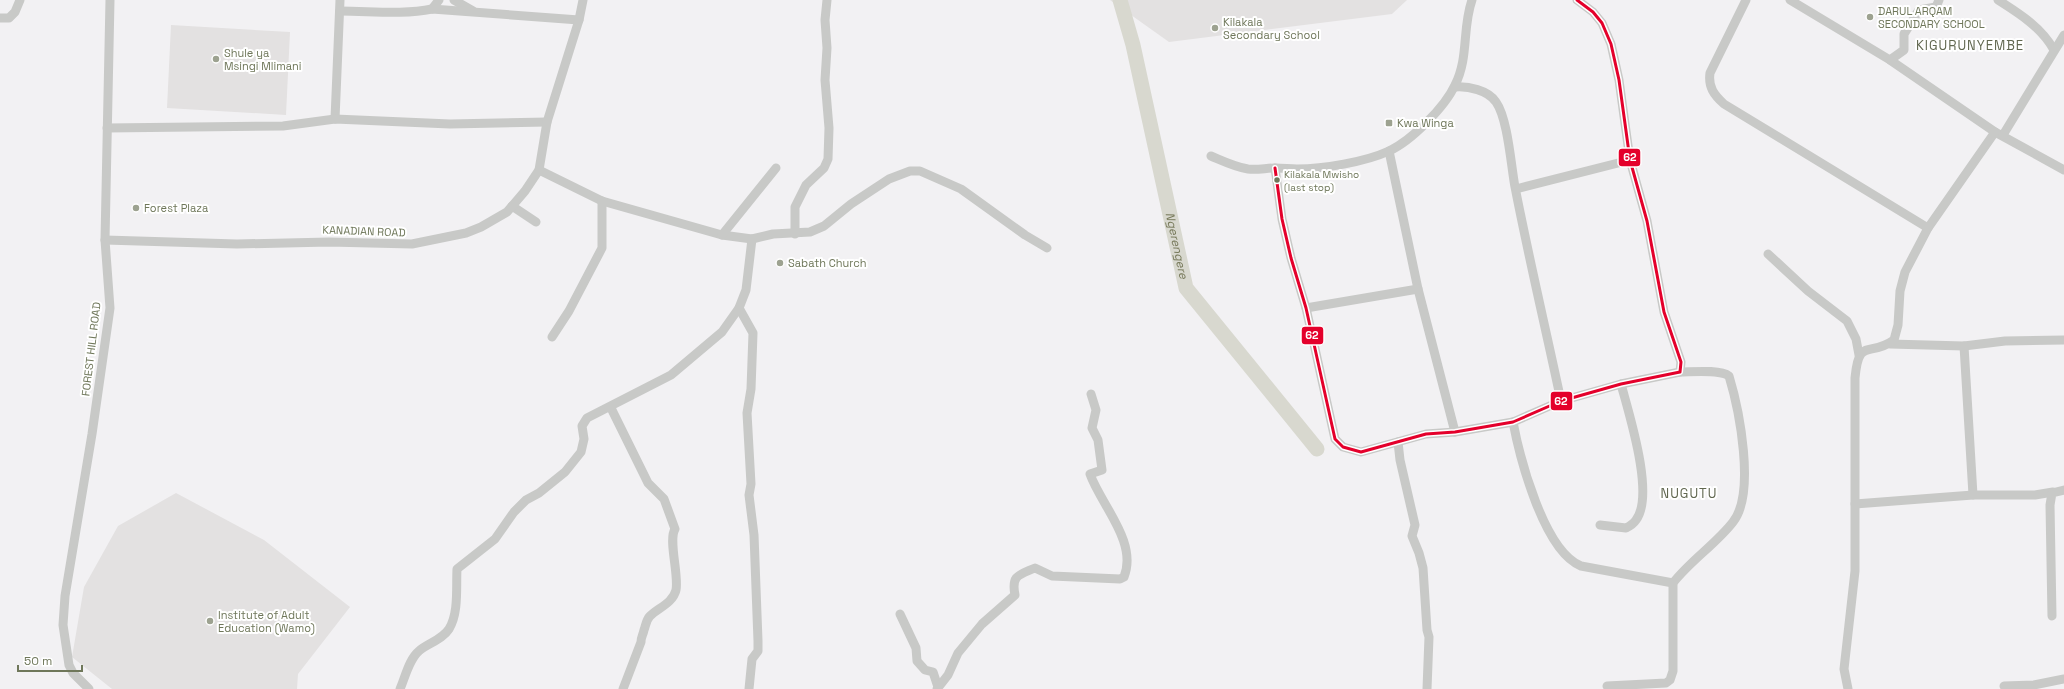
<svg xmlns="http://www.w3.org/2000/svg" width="2064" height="689" viewBox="0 0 2064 689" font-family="'Space Grotesk',sans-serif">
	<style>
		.built { fill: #e3e1e1 }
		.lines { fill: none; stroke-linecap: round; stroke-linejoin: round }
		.river { stroke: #d8d8cf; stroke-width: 15 }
		.minor { stroke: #c8c9c7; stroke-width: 9 }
		.bus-1-casing { stroke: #fff; stroke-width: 6 }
		.bus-1 { stroke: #e4002b; stroke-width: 3 }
		.poi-dot { fill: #9da290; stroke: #fff; stroke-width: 1.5 }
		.bus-dot { fill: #6f775a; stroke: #fff; stroke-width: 1.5 }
		.labels { text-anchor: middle; stroke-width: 4; stroke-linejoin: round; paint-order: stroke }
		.bus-label { font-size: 10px; fill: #6f775a; stroke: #fff; text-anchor: start }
		.poi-label { font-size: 11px; fill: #6f775a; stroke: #fff; text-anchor: start }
		.street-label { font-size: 11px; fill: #6f775a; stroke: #fff }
		.water-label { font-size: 12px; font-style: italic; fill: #767859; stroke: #fff }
		.quarter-label { font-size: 13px; letter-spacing: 1px; fill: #616750; stroke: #fff }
		.line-badge { stroke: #fff; stroke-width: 1.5 }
		.badge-label { font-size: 11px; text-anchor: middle; font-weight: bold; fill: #fff }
	</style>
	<rect width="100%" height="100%" fill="#f2f1f3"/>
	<g class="built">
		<polygon points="1110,0 1407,0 1392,14 1169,42"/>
		<polygon points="171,25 290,32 286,115 167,108"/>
		<polygon points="176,493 264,540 350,607 298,674 297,689 112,689 72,657 84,587 118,526"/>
	</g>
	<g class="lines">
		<path class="river" id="s1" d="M1120,0L1133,45L1186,288L1317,449"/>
		<g class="minor">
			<polyline points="454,0 473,11"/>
			<path d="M1746,0L1710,73C1708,87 1714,95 1724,104L1928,228"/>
			<polyline points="1790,0 1890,60 1995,132 2064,170"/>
			<path d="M1998,0C2020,14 2041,27 2054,50"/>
			<polyline points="432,9 439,0"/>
			<path d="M340,11C371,11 403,15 432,9L579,20"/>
			<polyline points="0,18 9,18 15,12 20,0"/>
			<polyline points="1890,60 1904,50 1904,34 1919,10 1936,7 1939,0"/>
			<path d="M1455,87C1468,86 1488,90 1496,102C1508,119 1511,166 1515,187C1529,259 1546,330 1561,401"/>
			<polyline points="335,119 340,0"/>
			<polyline points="107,128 283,126 335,119 450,124 547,122"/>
			<polyline points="2003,135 2064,35"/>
			<polyline points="1389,151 1418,289 1455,432"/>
			<path d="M1211,156C1223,161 1235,167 1248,169C1258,170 1266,168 1276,168C1283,168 1290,169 1297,169C1323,169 1365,162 1389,151C1411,141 1445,107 1455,85C1469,58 1462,28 1472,0"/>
			<polyline points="1275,168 1282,219 1291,258 1306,308 1335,439 1343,447 1361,452 1426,434 1455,432 1513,422 1561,401 1621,384 1680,372 1681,362 1664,312 1647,221 1630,160 1619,80 1611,44 1602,23 1593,12 1577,0"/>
			<polyline points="539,170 602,201 722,235 752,239 773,234 810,232 824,226 851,204 889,179 910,171 920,171 961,189 1025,235 1047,248"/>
			<polyline points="1516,189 1630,160"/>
			<polyline points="512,206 536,222"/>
			<polyline points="795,234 795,207 806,185 824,168 828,159 829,128 825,80 827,48 825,20 827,0"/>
			<polyline points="722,235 776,168"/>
			<polyline points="105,240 237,244 329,242 412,244 466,233 481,227 507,212 525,191 539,170 547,122 579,20 583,0"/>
			<polyline points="1768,254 1808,291 1847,321 1856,339 1859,355"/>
			<polyline points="739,308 753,333 751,389 747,413 751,484 749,495 754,535 758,641 758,651 752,659 749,689"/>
			<polyline points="1306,308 1418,289"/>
			<polyline points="552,337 569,311 602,248 602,201"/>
			<polyline points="1890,344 1964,346 2005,341 2064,340"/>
			<polyline points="1964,346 1973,495"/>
			<path d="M611,408L648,483L664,499L675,529C668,540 679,574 676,590C673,603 658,608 650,616C646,620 646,625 644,630C643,635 641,637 641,642L623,689"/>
			<path d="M1513,422C1520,459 1544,551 1581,566L1673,583"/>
			<polyline points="1398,442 1400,460 1415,525 1412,536 1419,553 1423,568 1427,630 1429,637 1427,689"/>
			<polyline points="1855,504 1973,495 2035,495 2053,492"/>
			<path d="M1600,525L1626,528C1630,526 1634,523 1636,520C1655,495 1629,414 1621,384"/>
			<polyline points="900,614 916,648 917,661 925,670 933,672 938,687"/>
			<polyline points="2052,616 2050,505 2052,493 2064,490"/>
			<path d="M1607,686L1666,683L1670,680L1673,671V583C1691,560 1716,544 1733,522C1756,493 1739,409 1729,376C1720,369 1691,372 1680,372"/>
			<polyline points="2004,686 2034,685 2064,679"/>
			<polyline points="89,689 73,673 69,665 63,625 65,596 92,434 110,308 105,240 110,0"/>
			<path d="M400,689C405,678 409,659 419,651C428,643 442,640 449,629C459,613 456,587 457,569L495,539L514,512L526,500L539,493L565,472L581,452L584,439L582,426L587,418L671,375L722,332L739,308L746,290L752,239"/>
			<path d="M937,689L948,675L958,653L982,624L1015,595C1011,575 1019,575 1035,568L1052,576L1120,579L1124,577C1138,542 1101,505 1090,474L1102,470L1098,440L1092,428L1096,410L1091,394"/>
			<path d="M1848,689L1844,669L1855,571V378C1859,336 1869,358 1894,340L1898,325L1900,291L1905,272L1928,228L1995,132"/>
		</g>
		<g class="bus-1-casing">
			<polyline id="bus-1" points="1275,168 1282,219 1291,258 1306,308 1335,439 1343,447 1361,452 1426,434 1455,432 1513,422 1561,401 1621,384 1680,372 1681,362 1664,312 1647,221 1630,160 1619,80 1611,44 1602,23 1593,12 1577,0"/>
		</g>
		<use href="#bus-1" class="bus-1"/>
	</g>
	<g class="poi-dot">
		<circle cx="1870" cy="17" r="4"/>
		<circle cx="1215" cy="28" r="4"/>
		<circle cx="216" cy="59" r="4"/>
		<rect x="1385" y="119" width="8" height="8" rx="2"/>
		<circle cx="136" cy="208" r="4"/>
		<circle cx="780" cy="263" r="4"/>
		<circle cx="210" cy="621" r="4"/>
	</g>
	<circle class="bus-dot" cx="1277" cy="180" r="3.5"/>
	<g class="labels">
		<g class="bus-label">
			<text x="1284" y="178">Kilakala Mwisho<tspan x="1284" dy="13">(last stop)</tspan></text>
		</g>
		<g class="poi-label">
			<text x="1878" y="15">DARUL ARQAM<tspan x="1878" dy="13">SECONDARY SCHOOL</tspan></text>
			<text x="1223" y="26">Kilakala<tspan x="1223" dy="13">Secondary School</tspan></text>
			<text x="224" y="57">Shule ya<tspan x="224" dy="13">Msingi Mlimani</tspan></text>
			<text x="1397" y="127">Kwa Winga</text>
			<text x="144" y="212">Forest Plaza</text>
			<text x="788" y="267">Sabath Church</text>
			<text x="218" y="619">Institute of Adult<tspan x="218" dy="13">Education (Wamo)</tspan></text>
		</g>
		<g class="street-label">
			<text transform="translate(364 231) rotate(2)" y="4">KANADIAN ROAD</text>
			<text transform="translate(91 349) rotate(-83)" y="4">FOREST HILL ROAD</text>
		</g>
		<g class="water-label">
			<text dy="4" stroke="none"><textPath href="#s1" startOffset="252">Ngerengere</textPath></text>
		</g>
		<g class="quarter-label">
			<text x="1970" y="50">KIGURUNYEMBE</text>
			<text x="1689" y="498">NUGUTU</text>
		</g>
	</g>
	<g class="line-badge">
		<rect x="1618" y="148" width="23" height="19" rx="4" fill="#e4002b"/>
		<rect x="1301" y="326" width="23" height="19" rx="4" fill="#e4002b"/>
		<rect x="1550" y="391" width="23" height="20" rx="4" fill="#e4002b"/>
	</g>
	<g class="badge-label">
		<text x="1630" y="161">62</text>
		<text x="1312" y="339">62</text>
		<text x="1561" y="405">62</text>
	</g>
	<path d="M18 665v6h64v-6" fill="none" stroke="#6f775a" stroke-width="2"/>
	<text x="24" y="665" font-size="12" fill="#6f775a" stroke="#ffffff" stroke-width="3" paint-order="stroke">50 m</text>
</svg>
